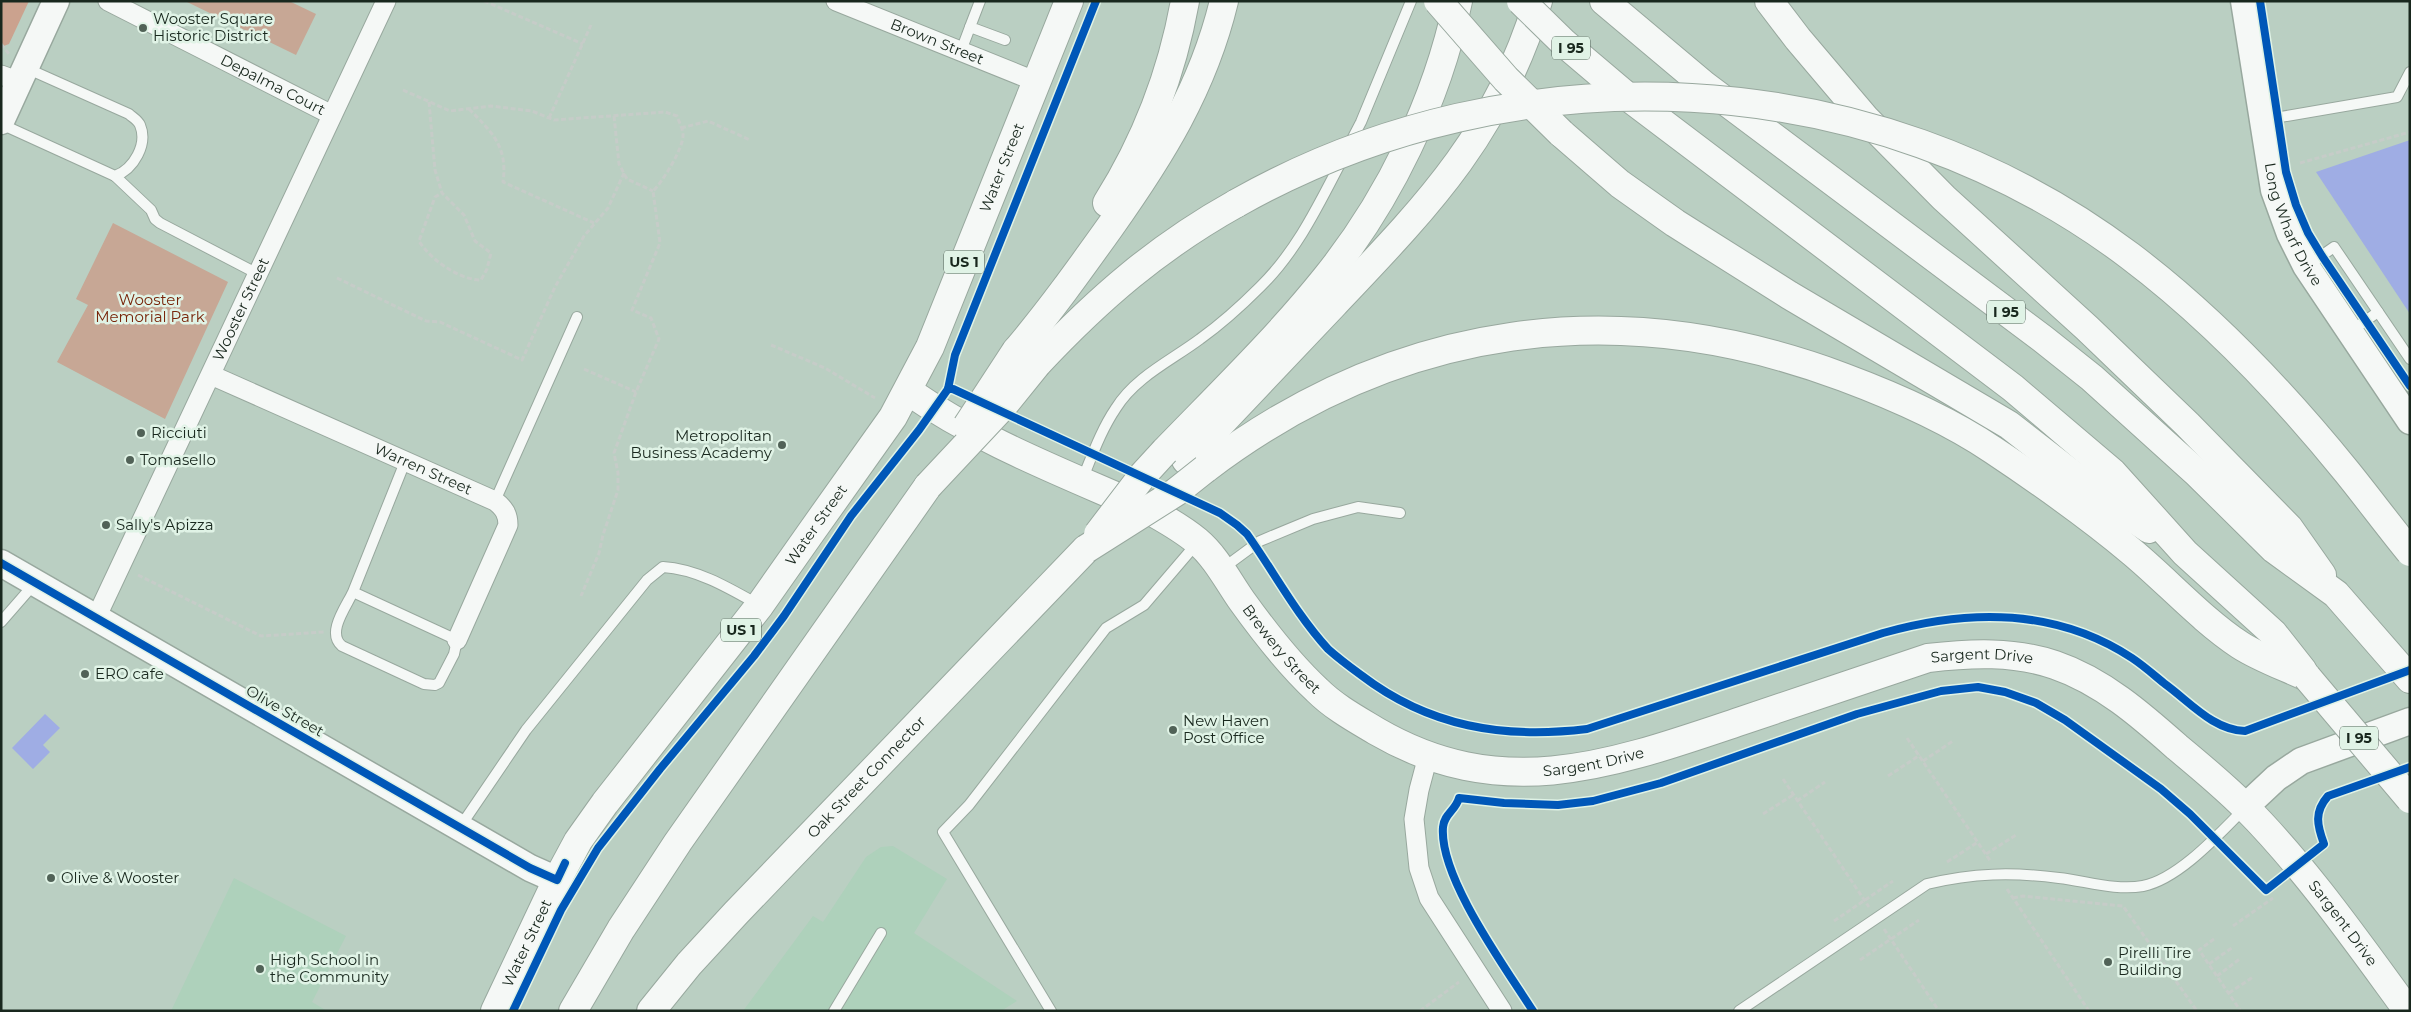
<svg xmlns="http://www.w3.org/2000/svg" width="2411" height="1012" viewBox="0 0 2411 1012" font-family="Montserrat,sans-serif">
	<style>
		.built { fill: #aed1bb }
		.green { fill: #c7a795 }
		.forest { fill: #cba28e }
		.water { fill: #9fade4 }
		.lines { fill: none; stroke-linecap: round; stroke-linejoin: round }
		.lane-casing { stroke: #98a89e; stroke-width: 12 }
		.street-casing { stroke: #98a89e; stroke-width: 21 }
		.secondary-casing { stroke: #98a89e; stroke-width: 29 }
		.primary-casing { stroke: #98a89e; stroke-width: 30 }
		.highway-casing { stroke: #98a89e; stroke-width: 30 }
		.path { stroke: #c6ccc8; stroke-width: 3; stroke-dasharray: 5 2.5; stroke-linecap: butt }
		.lane { stroke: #f5f8f6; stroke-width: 10 }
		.street { stroke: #f5f8f6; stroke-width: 19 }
		.secondary { stroke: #f5f8f6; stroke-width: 26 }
		.primary { stroke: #f5f8f6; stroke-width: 28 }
		.highway { stroke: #f5f8f6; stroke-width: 28 }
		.highway-bridge-casing { stroke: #98a89e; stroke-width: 30; stroke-linecap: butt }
		.highway-bridge { stroke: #f5f8f6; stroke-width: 28 }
		.cycleway-casing { stroke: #e0f3e6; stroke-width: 11 }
		.cycleway { stroke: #0057b8; stroke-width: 8 }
		.poi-dot { fill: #516257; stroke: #e0f3e6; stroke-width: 2 }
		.labels { text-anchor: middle; stroke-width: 5; stroke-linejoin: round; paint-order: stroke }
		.shield { fill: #e0f3e6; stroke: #55655a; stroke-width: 1 }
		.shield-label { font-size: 14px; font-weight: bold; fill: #19281e }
		.poi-label { font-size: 15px; fill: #19281e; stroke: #e0f3e6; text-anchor: start }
		.street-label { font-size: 15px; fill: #19281e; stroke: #e0f3e6 }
		.park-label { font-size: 15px; fill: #78250a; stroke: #e0f3e6 }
	</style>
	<rect width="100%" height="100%" fill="#bacfc2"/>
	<g class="built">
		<polygon points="893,846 947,879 914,933 1017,1001 1001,1011 743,1011 813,916 823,922 866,857 881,847"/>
		<polygon points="234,878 346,936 312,1002 327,1011 171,1011"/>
	</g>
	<g class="green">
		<polygon points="185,1 289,1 316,14 296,55"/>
		<polygon points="113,223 228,282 165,419 57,362 88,305 76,299"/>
	</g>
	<polygon class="forest" points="1,1 29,1 9,44 1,47"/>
	<g class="water">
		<polygon points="2410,140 2410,314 2316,172"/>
		<polygon points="45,714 60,728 43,745 50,752 33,769 12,748"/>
	</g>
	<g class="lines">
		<g class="lane-casing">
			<g id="lane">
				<polyline points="980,1 970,27 1005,40"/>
				<polyline points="961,51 970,27"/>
				<polyline points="2263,120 2397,97 2410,72"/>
				<path d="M1,124L115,176C134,169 148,144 140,125C138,120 132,117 129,114L26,68"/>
				<polyline points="1348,147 1361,122 1411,1"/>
				<polyline points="115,176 151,210 155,219 160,223 258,274"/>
				<polyline points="2307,266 2334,247 2410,359"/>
				<polyline points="2351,331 2378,312"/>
				<path d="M1082,480C1092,456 1101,430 1116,408C1135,377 1172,360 1200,339C1221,324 1242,305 1260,287C1297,251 1319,204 1342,160"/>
				<polyline points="495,501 577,317"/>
				<polyline points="1222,569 1260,541 1313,519 1358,507 1400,513"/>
				<path d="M353,592C346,607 326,633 342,646L424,684L435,685L439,683L454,654L457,640L353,592L405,462"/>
				<polyline points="1,622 35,583"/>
				<path d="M460,827L526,730L647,580L663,567C697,569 729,588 759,605"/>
				<polyline points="834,1011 881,933"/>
				<polyline points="1051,1011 943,832 969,805 1106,628 1144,605 1197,543"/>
				<path d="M1739,1011L1927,884C1973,873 2012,872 2059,878C2086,881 2116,891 2143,886C2179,879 2220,833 2245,808"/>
			</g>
		</g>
		<g class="street-casing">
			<g id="street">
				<path id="s1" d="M108,1L332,115"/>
				<path id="s2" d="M836,1L1037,82"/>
				<polyline points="1,75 20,82"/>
				<path id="s3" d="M211,375L495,501C504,508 508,514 508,525L457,640"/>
				<path id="s4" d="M96,618L386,1"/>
				<polyline points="1428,756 1419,790 1414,819 1419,868 1429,898 1502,1011"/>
			</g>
		</g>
		<g class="secondary-casing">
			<g id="secondary">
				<path id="s5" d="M2244,1L2274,190L2290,234L2306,266L2410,421"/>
				<polyline points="1,121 56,1"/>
				<polyline points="1,563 530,868 557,880"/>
				<polyline points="2245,807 2276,778 2301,761 2410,721"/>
			</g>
		</g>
		<g class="primary-casing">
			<g id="primary">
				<path id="s6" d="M908,391C984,444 1072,476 1156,514C1170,522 1184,530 1197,541C1216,557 1228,581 1242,601C1265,633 1289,664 1317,690C1334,707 1356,719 1376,731C1503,805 1613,764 1741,721C1803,700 1866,679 1928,658C1971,653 2014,651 2055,665C2102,681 2141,715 2177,747C2200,766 2224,786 2245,807C2305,867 2358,943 2408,1011"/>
				<path id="s7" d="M495,1011L557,880L578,841L605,803L760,605L812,531L893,417L930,347L1069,1"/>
			</g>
		</g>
		<g class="highway-casing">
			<g id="highway">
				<polyline points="1604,1 1704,85 2043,339 2092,378 2196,472 2274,549 2336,594 2410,679"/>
				<polyline points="1769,1 1798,39 1865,118 1944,198 2087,328 2187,424 2289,528 2322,575"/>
				<polyline points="1623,93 2013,388 2113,473 2185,553 2273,633 2303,671"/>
				<polyline points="1561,133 1620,184 1675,223 1789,295 2009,425 2099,495 2149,529"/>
				<path d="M1107,203C1146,141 1172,73 1185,1"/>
				<path d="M1016,351C1050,311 1080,269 1110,227C1161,155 1203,88 1224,1"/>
				<path d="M1037,364C1099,298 1158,247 1237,203"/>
				<path d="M1165,451C1219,395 1276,340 1325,279C1389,200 1437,101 1458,1"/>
				<path d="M1186,460C1235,408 1284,356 1334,304C1427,206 1498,134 1538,1"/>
				<path d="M1205,469C1397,323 1618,293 1843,377C1894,396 1947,419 1993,450C2041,482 2088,515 2132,552C2168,582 2201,619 2240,645C2260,658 2286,667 2307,677"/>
				<polyline points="573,1011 621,929 678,842 928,486"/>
				<path id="s8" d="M651,1011L689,964L736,913L1086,549"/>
			</g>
		</g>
		<g class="path">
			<polyline points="484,1 583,44"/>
			<polyline points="1,44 9,54"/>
			<path d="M403,90L450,111L491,106L532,111L554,120L665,112L677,116C679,122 683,129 683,135C684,147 662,183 653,191L660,243L632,310L651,318L659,339L636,392L614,453L618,473V490L603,535L599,553L581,596"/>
			<path d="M429,102L435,170L442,193L464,215L475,241L491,253L487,269L481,280C459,280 430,259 419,241L435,197L442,193"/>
			<path d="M469,109C492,132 508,147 503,182L594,223"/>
			<polyline points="614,116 619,164 627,179 653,191"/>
			<polyline points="549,118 591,25"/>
			<polyline points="681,128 708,121 750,140"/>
			<polyline points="2300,163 2410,132"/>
			<polyline points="337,278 426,321 440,322 522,360 555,287 584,236 608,208 624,173"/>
			<polyline points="771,345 825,368 875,398"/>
			<polyline points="584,369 636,392"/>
			<polyline points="138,575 261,636 324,632"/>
			<polyline points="1907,738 1991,862"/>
			<polyline points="1923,761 1953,741"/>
			<polyline points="1888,776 1920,755"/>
			<polyline points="1783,779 1869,907"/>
			<polyline points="1797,801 1825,782"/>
			<polyline points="1763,814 1793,795"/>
			<polyline points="1986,854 2016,835"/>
			<polyline points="1947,862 1978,842"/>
			<polyline points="2007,889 2089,1011"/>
			<polyline points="2013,898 2023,896 2123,906 2197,1011"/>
			<polyline points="1834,921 1893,881"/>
			<polyline points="2233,926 2273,898"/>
			<polyline points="1884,929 1939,1011"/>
			<polyline points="2214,939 2199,950 2240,1010"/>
			<polyline points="1860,960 1919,920"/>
			<polyline points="2209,964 2233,947"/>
			<polyline points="2217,976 2241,958"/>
			<polyline points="2229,993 2253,977"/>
			<polyline points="1420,1011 1459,982"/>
			<polyline points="2362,1011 2364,1010"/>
		</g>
		<use href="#lane" class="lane"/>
		<use href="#street" class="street"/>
		<use href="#secondary" class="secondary"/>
		<use href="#primary" class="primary"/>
		<use href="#highway" class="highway"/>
		<g class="highway-bridge-casing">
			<g id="highway-bridge">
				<polyline points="1438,1 1506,79 1561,133"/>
				<polyline points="1521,1 1564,43 1623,93"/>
				<path d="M1237,203C1515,46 1873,62 2130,256C2211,317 2283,393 2347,472C2368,498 2388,525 2410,552"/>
				<polyline points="967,426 1016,351"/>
				<polyline points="928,486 1003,406 1037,364"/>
				<polyline points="1098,534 1143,475 1165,451"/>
				<polyline points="1086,549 1176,492 1205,469"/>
				<polyline points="2307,677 2410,799"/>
			</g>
		</g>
		<use href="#highway-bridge" class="highway-bridge"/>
		<g class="cycleway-casing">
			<g id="cycleway">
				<polyline points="2260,1 2286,172 2296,205 2308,233 2322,256 2410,386"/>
				<path d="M948,389H953L1220,513L1237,525L1247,534C1274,572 1296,614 1328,649C1338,658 1350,667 1361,675C1429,727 1503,739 1587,729L1883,633C1968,609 2056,608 2132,658C2144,666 2154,675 2165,684C2190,702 2213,730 2245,731L2410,670"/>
				<polyline points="1,563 530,868 557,880 565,863"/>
				<polyline points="513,1011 561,910 598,848 660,769 754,656 784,616 851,516 919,430 948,389 955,355 1096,1"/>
				<path d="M1533,1011C1505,967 1439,877 1443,827C1444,814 1456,810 1459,798L1504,803L1558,805L1593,801L1661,783L1857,714L1941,691L1978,687L2005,692L2036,703L2065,720L2161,789L2190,814L2266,890L2324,844C2317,825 2314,812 2328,796L2410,767"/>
			</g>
		</g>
		<use href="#cycleway" class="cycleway"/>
	</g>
	<g class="poi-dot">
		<circle cx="143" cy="28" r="5"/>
		<circle cx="141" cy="433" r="5"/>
		<circle cx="782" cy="445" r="5"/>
		<circle cx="130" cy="460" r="5"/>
		<circle cx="106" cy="525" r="5"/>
		<circle cx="85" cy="674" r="5"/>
		<circle cx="1173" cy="730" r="5"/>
		<circle cx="51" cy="878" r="5"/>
		<circle cx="2108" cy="962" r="5"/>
		<circle cx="260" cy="969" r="5"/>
	</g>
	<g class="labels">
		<g class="shield">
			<rect x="1552" y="36.5" width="38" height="23" rx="4"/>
			<rect x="944" y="250.5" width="40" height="23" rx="4"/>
			<rect x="1987" y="300.5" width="38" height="23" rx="4"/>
			<rect x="721" y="618.5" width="40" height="23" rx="4"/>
			<rect x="2340" y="726.5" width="38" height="23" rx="4"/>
		</g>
		<g class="shield-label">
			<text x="1571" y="53">I 95</text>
			<text x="964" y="267">US 1</text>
			<text x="2006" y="317">I 95</text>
			<text x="741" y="635">US 1</text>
			<text x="2359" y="743">I 95</text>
		</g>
		<g class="poi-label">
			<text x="153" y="24">Wooster Square<tspan x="153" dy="17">Historic District</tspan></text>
			<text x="151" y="438">Ricciuti</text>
			<text x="772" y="441" text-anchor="end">Metropolitan<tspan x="772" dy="17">Business Academy</tspan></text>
			<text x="140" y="465">Tomasello</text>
			<text x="116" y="530">Sally's Apizza</text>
			<text x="95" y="679">ERO cafe</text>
			<text x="1183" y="726">New Haven<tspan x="1183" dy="17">Post Office</tspan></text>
			<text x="61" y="883">Olive &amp; Wooster</text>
			<text x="2118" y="958">Pirelli Tire<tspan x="2118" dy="17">Building</tspan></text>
			<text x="270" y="965">High School in<tspan x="270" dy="17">the Community</tspan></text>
		</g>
		<g class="street-label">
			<text dy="5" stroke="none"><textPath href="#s2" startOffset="109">Brown Street</textPath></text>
			<text dy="5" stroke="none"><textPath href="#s1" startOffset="185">Depalma Court</textPath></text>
			<text dy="5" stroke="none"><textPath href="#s7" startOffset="990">Water Street</textPath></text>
			<text dy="5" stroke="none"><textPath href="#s5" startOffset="230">Long Wharf Drive</textPath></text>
			<text dy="5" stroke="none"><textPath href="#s4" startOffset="341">Wooster Street</textPath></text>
			<text dy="5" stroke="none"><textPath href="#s3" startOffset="232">Warren Street</textPath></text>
			<text dy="5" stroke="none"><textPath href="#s7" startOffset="585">Water Street</textPath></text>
			<text dy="5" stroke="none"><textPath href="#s6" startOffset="464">Brewery Street</textPath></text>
			<text dy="5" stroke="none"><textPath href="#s6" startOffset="1221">Sargent Drive</textPath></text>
			<text transform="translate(285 711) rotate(30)" y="5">Olive Street</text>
			<text dy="5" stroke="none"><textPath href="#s6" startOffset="816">Sargent Drive</textPath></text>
			<text dy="5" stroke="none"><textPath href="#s8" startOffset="318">Oak Street Connector</textPath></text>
			<text dy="5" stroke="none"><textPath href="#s6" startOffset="1686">Sargent Drive</textPath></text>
			<text dy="5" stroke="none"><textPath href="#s7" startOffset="75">Water Street</textPath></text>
		</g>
		<g class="park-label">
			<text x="150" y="305">Wooster<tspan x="150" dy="17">Memorial Park</tspan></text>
		</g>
	</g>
	<rect width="2411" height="1012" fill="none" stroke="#19281e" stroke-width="5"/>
</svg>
